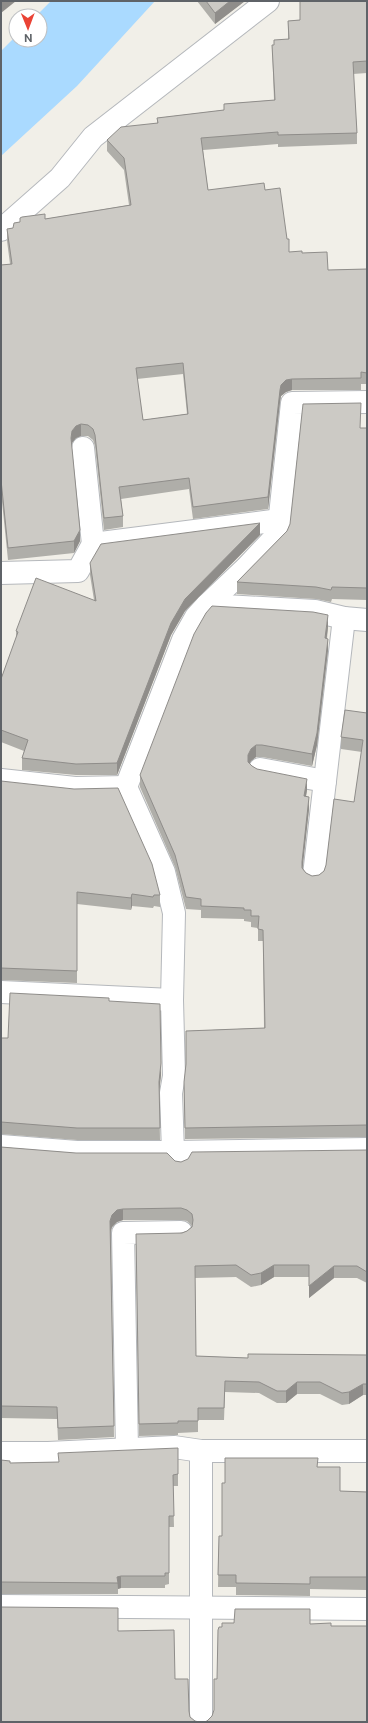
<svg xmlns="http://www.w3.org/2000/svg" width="368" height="1723" viewBox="0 0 368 1723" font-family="'Public Sans',sans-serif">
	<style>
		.water { fill: #aadaff }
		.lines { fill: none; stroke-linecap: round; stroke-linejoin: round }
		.minor-casing { stroke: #b5b8bc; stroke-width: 24 }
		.minor { stroke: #fff; stroke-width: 22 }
		.wall { fill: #afaea9; fill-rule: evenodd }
		.shaded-wall { fill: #8f8d8a }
		.building { fill: #cccac5; stroke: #8f8d8a; fill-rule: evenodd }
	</style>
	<rect width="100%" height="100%" fill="#f1efe8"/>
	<polygon class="water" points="51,1 155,1 77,86 1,156 1,51 16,36 16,40 40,40 40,16 36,16"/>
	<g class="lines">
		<g class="minor-casing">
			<g id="minor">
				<polyline points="1,230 60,178 93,137 268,1"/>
				<polyline points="83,448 93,544"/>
				<polyline points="1,573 78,571 93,544 280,520"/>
				<polyline points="207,605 315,611 344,618 367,620"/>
				<polyline points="260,769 325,781"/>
				<polyline points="1,780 75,788 126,787"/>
				<polyline points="314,875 344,618"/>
				<polyline points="1,992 172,1000"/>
				<polyline points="1,1146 77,1152 173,1152 367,1149"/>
				<polyline points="180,1161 173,1152 171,1093 174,1076 172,1000 174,913 164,872 126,787 183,640 196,617 207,605 246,568 278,534 292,403 367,402"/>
				<polyline points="127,1449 123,1233 181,1232"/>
				<polyline points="1,1453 48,1453 174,1447 201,1451 367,1451"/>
				<polyline points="1,1606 367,1609"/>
				<polyline points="201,1722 201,1451"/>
			</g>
		</g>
		<use href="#minor" class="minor"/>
	</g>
	<g class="wall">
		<polygon points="197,1 245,1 215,24"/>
		<path d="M300,1H367V73L353,74L357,133V144L278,147V144L203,150L208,190H265L287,239L289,252L302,253L328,270L367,269V384H361V390H292L286,392L281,396L280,402L268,509L193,519L189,489L121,499L123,516V527L104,530L95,446L93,440L88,436H81L76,438L72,443L71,445L80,541L74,553L8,560L1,492V265L10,264L7,241V229L13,228L20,223V218L45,219L129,205L124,170L107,151V140L157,123V118L224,110V104L274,100L272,45H274L288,39V21L300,20ZM183,374L187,414L143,420L137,379Z"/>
		<polygon points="360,428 367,428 367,600 332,599 331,602 316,599 237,594 237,582 287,531"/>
		<polygon points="260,535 185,611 171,635 117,775 76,775 22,770 22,758 24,751 1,742 1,679 16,639 16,631 94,600 90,575 90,563"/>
		<polygon points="328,627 327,639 328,650 317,745 312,766 262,757 256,757 251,761 249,763 252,766 257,769 307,790 306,796 309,809 302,867 306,873 312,876 319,875 324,871 354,802 362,752 341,749 341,737 367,713 367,1137 185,1139 184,1082 186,1066 186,1031 264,1028 263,941 258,941 258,928 251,927 251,922 244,921 244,919 201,918 201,910 186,909 175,867 140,787 140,775"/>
		<polygon points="1,781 160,895 160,907 154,906 153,908 132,906 131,910 77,904 77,983 1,980"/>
		<polygon points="109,1001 161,1075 159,1091 160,1140 77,1140 1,1134 1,1038 8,1038"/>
		<polygon points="1,1147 181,1162 367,1150 367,1283 357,1278 334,1278 309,1298 309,1277 274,1277 261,1285 251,1287 236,1277 195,1278 196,1356 248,1358 367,1355 367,1395 363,1395 349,1404 342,1405 320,1394 297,1394 286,1403 277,1403 259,1393 225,1392 224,1420 198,1420 198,1432 178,1433 178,1435 139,1436 136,1245 187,1231 192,1226 187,1221 181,1220 123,1220 117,1222 112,1227 111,1232 114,1437 58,1440 57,1419 1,1418"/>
		<polygon points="178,1448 178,1486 173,1486 174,1527 169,1527 169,1584 165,1585 165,1588 121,1588 118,1589 118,1594 1,1594 1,1460 10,1463 58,1462"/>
		<polygon points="318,1467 340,1491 367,1492 367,1590 310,1589 310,1596 236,1595 236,1587 218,1587 219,1536 222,1536 225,1483"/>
	</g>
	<g class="shaded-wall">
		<polygon points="1,1 16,1 1,13"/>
		<polygon points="230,1 245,1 215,24 215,13"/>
		<polygon points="292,379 292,390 286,392 281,396 280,402 268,509 268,497 280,390 281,385 286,380"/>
		<polygon points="81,424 81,436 76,438 72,443 71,449 71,438 72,431 76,426"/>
		<polygon points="260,523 260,535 185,611 171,635 117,775 117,763 171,623 185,599"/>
		<polygon points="80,530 80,541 74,553 74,541"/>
		<polygon points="328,615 328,627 325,650 325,638"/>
		<polygon points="328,639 328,650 317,745 312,766 312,754"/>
		<polygon points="256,745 256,757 251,761 248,767 248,755 251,749"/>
		<polygon points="307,779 307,790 304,808 304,796"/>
		<polygon points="309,797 309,809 302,874 302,862"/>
		<polygon points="132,894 132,906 131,910 131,898"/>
		<rect x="1" y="968" width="1" height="12"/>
		<polygon points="161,1063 161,1075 159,1093 159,1082"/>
		<rect x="1" y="1122" width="1" height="12"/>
		<polygon points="123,1209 123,1220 117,1222 112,1227 110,1233 110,1221 112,1215 117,1210"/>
		<polygon points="274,1265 274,1277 261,1285 261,1273"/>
		<polygon points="334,1266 334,1278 309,1298 309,1286"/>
		<polygon points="297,1382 297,1394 286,1403 286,1391"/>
		<polygon points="363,1384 363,1395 349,1404 349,1392"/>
		<polygon points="121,1576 121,1588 118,1589 117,1577"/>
	</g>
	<g class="building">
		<polygon points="206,1 230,1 215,13"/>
		<path d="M300,1H367V61L353,62L357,133L278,135V132L201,138L208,190L264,183L265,190L280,188L287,239H289V252L302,251V253L327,252L328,270L367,269V373L361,372V378L292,379L286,380L281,385L280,390L268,497L193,507L189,478L119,487L123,516L104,518L95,435L93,429L88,425L81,424L76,426L72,431L71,438L80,530L74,541L8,548L1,480V265L12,264L7,229L13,228L14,223L20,222V218L22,217L45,214V219L131,205L124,158L107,140L121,127L158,123L157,118L224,110V104L275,100L272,45H274V40L289,39L288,21L300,20ZM183,363L188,414L143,420L136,368Z"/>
		<polygon points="361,403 360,428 367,428 367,588 332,587 331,590 316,587 237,582 287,531 290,524 303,404"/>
		<polygon points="260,523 185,599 171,623 117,763 76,764 22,758 28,740 1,730 1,679 18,632 16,631 36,578 96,601 90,563 101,544"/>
		<polygon points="212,606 313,612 328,615 325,638 328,639 317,733 312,754 262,745 256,745 251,749 248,755 248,762 252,766 257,769 307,779 304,796 309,797 302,862 302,868 306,873 312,876 319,875 324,871 326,865 334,799 354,802 363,740 341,737 345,710 367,713 367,1125 185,1128 184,1082 186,1064 186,1031 265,1028 263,930 258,929 259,916 251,916 251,910 244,910 244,908 201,906 201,899 186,897 175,855 140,775 194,634 206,613"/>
		<polygon points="1,781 74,789 118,788 152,864 160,895 154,895 153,897 132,894 131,898 77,892 77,971 1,968"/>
		<polygon points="10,993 109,998 109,1001 160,1004 161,1063 159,1082 160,1128 77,1128 1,1122 1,1038 8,1038"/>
		<polygon points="1,1147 76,1153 167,1153 175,1161 181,1162 188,1159 192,1152 367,1150 367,1272 357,1266 334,1266 309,1286 309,1265 274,1265 261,1273 251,1275 236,1265 195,1266 196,1356 248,1358 248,1354 367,1355 367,1384 363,1384 349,1392 342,1393 320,1382 297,1382 286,1391 277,1391 259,1382 225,1381 224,1408 198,1408 198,1421 178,1421 178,1423 139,1424 136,1234 182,1233 187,1231 192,1227 193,1220 192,1214 187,1210 181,1208 123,1209 117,1210 112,1215 110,1221 114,1426 58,1428 57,1407 1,1406"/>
		<polygon points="178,1448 178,1474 173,1475 174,1516 169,1516 169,1573 165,1573 165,1576 121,1576 117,1577 118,1583 1,1582 1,1460 10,1461 10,1463 59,1462 58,1453"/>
		<polygon points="225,1458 318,1458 317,1467 340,1467 340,1491 367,1492 367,1577 310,1577 310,1584 236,1583 236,1575 218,1575 219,1536 222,1536 222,1483 225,1483"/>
		<polygon points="1,1607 118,1608 118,1631 174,1630 175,1679 188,1679 189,1711 190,1717 195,1721 199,1722 1,1722"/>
		<polygon points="235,1609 310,1609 310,1624 331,1623 331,1626 367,1626 367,1722 204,1722 207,1721 212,1716 214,1710 214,1679 217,1679 218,1630 219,1627 222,1627 222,1623 234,1623"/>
	</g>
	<rect width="368" height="1723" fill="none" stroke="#5f6368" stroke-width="4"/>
	<g transform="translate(28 28) rotate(179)"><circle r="19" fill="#ffffff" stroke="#bfc1c3"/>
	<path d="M0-3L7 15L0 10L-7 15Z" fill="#ea4335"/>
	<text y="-6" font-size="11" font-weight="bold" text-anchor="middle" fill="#5f6368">N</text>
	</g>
</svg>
